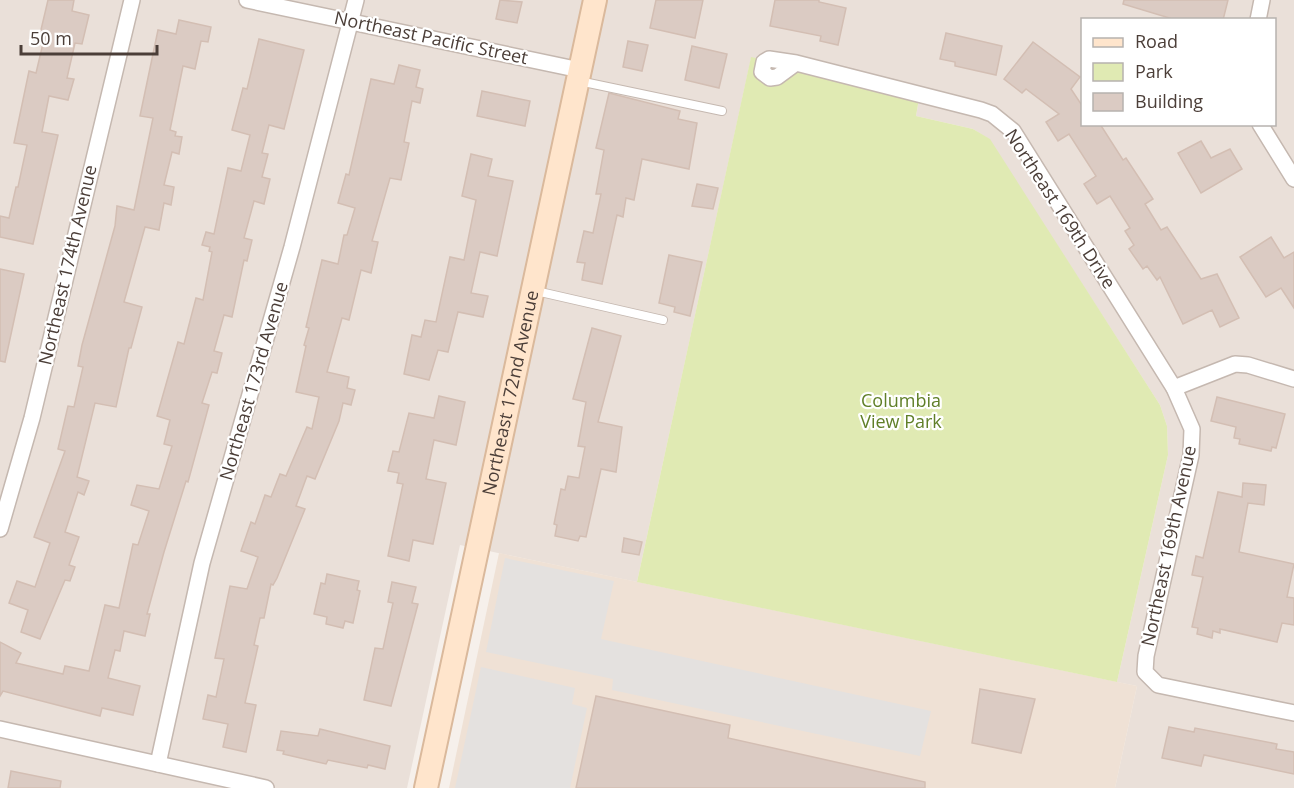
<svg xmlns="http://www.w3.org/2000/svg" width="1294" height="788" viewBox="0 0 1294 788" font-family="'Open Sans',sans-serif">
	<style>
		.residential { fill: #eae0d9; fill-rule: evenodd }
		.education { fill: #efe1d5 }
		.green { fill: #e0eab3 }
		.parking { fill: #e4e1df }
		.building { fill: #dbcbc3; stroke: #d3beb3; stroke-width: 1.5 }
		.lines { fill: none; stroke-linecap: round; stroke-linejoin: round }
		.lane-casing { stroke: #c5b8b0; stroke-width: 10 }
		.street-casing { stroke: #c5b8b0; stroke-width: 18 }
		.secondary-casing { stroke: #dab99c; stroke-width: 26 }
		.lane { stroke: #fff; stroke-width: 8 }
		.street { stroke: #fff; stroke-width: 15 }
		.secondary { stroke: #ffe5cc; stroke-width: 22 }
		.labels { text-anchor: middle; stroke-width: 4.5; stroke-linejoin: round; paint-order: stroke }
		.street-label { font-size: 18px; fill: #4b3e38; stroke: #fff }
		.park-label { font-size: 18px; fill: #607f28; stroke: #fff }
	</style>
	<rect width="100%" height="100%" fill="#f6f0eb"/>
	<path class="residential" d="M0,0H1294V788H1115L1137,686L1117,682L1168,455L1167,426L1160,405L989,139L973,129L916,116L920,94L751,58L637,582L460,545L407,788H0ZM1082,20H1274V124H1082Z"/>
	<polygon class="education" points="499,553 1137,686 1115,788 449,788"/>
	<polygon class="green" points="751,57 920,93 916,116 973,129 990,139 1160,405 1167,426 1168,455 1117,682 637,582"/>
	<g class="parking">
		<polygon points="505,558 614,581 601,639 931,711 920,756 612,690 613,679 486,652"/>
		<polygon points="481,667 575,688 572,704 587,708 570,788 455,788"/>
	</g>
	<g class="building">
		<polygon points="48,0 74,0 72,11 89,15 82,44 75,43 67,78 74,79 68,100 49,96 42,132 58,135 33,244 0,237 0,216 9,218 16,187 18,187 27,145 14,143 29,71 36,73 45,35 40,34"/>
		<polygon points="500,0 522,2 517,23 496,19"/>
		<polygon points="656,0 703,0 695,38 650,28"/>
		<polygon points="775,0 819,0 819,2 846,8 838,45 820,41 821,36 770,26"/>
		<polygon points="1124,0 1228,0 1223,20 1176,20 1123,4"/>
		<polygon points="179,20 211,27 208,42 201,41 195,69 183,66 170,130 176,132 175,136 182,137 179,154 172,152 164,185 174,187 171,205 164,203 159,230 145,227 124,302 142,307 131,348 129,348 116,407 95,403 77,477 89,481 84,495 78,492 65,532 79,537 69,565 75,567 70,581 65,580 40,639 21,632 28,610 9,603 17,581 35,587 50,543 34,537 65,451 58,449 68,406 74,407 83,367 78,366 82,345 115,226 117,206 134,210 153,118 140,116 158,30 176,34"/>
		<polygon points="946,33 1002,46 996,75 955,66 955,62 940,59"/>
		<polygon points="259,39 304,50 284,129 269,125 262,153 268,154 262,177 270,179 264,204 254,201 244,238 252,240 247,261 244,260 232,317 224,315 214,351 222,353 217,373 212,372 202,403 209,405 188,482 186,481 164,552 147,614 150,614 145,636 124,631 120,651 115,650 108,678 140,686 133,715 102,708 100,716 3,691 0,696 0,642 21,653 16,663 63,674 65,666 89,671 105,605 119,608 133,544 138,545 149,511 131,505 137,485 159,489 172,446 164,444 170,420 157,416 178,342 184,344 196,298 203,300 212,252 209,251 210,247 202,245 206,232 214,234 228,168 241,171 250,135 232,130 243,88 247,89"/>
		<polygon points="628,41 648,45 642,71 623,67"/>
		<polygon points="1033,42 1080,77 1071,89 1083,107 1083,124 1100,124 1123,160 1126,158 1153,199 1145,204 1161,230 1167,227 1201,279 1217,274 1239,318 1220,327 1212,310 1183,324 1160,277 1157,280 1147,266 1143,269 1129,249 1134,245 1125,231 1130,228 1110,196 1097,204 1084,184 1096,176 1069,134 1058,141 1046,122 1059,114 1026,89 1022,93 1004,79"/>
		<polygon points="692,46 727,54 719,88 685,80"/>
		<polygon points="399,65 420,70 416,87 423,89 420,103 412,101 404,142 409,143 401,180 390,178 372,241 378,242 371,273 361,270 349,320 342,318 327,372 349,377 347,388 355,390 351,405 343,403 339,421 315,479 307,476 296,506 305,509 277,578 273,585 271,584 264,618 260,618 254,645 258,646 245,703 256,705 246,752 223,747 228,724 203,719 208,695 216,697 224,659 215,658 230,586 247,589 258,557 241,551 251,522 255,524 265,495 271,497 280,474 286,476 307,427 312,429 319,397 296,392 306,346 304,345 309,328 306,327 322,260 338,264 344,235 347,235 355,208 338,203 346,174 349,175 371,79 394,84"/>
		<polygon points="482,91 530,101 525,126 477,116"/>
		<polygon points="609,93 680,111 678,119 697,123 689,169 642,159 634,200 626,198 623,217 617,215 602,284 582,280 585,263 577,262 584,231 593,233 601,194 596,194 604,150 596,148"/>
		<polygon points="1201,141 1211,158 1230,149 1242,169 1201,193 1178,153"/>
		<polygon points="471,154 492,159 488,176 513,181 497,256 480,252 471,293 488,296 483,317 458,312 448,352 438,350 429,380 404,374 412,335 421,337 425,320 436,322 450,257 464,260 476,200 462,196"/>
		<polygon points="697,184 718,188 713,209 692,206"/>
		<polygon points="1271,237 1284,258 1294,252 1294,308 1281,288 1266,297 1240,257"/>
		<polygon points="669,255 702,262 690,316 674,312 675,307 659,303"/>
		<polygon points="0,269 24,274 5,362 0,361"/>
		<polygon points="592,328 621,336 598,422 622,427 616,472 601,469 586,537 580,536 578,541 555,536 557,525 554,524 561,489 565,490 568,476 579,478 585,447 578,446 586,402 573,399"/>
		<polygon points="439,396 465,402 456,445 434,440 426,479 446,483 433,544 413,540 409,561 388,556 403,484 397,483 399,473 388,471 393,451 399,452 409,413 434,418"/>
		<polygon points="1217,397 1285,414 1276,448 1272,447 1271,451 1239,444 1240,439 1234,438 1236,427 1211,421"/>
		<polygon points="1243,483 1266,485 1264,505 1248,503 1239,552 1294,564 1287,597 1294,598 1294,625 1282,623 1277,642 1220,629 1220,633 1213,631 1212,638 1197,634 1198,628 1192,627 1203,577 1192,575 1196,556 1203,558 1218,492 1242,497"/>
		<polygon points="624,538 642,542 639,555 622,552"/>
		<polygon points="327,574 359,581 357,590 360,591 353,623 345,621 343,628 326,624 327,617 314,614 321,583 325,584"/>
		<polygon points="392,582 416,587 412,603 418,604 391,706 364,700 375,648 383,649 393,603 388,602"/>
		<polygon points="980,689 1035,699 1021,753 972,743"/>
		<polygon points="596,696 730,725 728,738 925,782 925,788 576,788"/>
		<polygon points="1169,727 1194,732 1195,728 1277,744 1276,749 1294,752 1294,774 1204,755 1201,766 1162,758"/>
		<polygon points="320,729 390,746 385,769 368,765 367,768 328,760 326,764 283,754 284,751 277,750 281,731 318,736"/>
		<polygon points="11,771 61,781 60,788 8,788"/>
	</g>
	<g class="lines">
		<g class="lane-casing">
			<g id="lane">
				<polyline points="579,81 722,111"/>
				<polyline points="536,291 663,320"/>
			</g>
		</g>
		<g class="street-casing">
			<g id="street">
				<polyline points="247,0 580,70"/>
				<polyline points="1258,20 1262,0"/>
				<polyline points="796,63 777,77 770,78 762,72 764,62 769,59 796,63 981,110 992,114 1013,131 1174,388 1192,429 1191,455 1146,656 1145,672 1158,685 1294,713"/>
				<polyline points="1260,124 1294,179"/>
				<polyline points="1174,388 1235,364 1248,365 1294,379"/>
				<polyline points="0,529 32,418 132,0"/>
				<polyline points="0,729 266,788"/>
				<polyline points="158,764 202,563 292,247 356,0"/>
			</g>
		</g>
		<g class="secondary-casing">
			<g id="secondary">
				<path id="s1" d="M426,788L595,0"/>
			</g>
		</g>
		<use href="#lane" class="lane"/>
		<use href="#street" class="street"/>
		<use href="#secondary" class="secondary"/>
	</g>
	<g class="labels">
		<g class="street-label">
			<text transform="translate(431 38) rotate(12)" y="6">Northeast Pacific Street</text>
			<text transform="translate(1060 209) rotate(57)" y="6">Northeast 169th Drive</text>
			<text transform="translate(68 265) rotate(-77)" y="6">Northeast 174th Avenue</text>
			<text transform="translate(254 381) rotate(-74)" y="6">Northeast 173rd Avenue</text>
			<text dy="6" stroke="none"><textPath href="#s1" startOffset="404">Northeast 172nd Avenue</textPath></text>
			<text transform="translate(1169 546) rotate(-78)" y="6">Northeast 169th Avenue</text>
		</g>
		<g class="park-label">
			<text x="901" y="407">Columbia<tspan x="901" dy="21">View Park</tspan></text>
		</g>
	</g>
	<rect x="1081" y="18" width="195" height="108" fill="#ffffff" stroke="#b7b2af" stroke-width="1.5"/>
	<rect x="1093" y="38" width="30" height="9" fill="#ffe5cc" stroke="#b7b2af" stroke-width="1.5"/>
	<text x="1135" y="48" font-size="18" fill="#4b3e38">Road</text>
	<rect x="1093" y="63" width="30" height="18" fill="#e0eab3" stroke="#b7b2af" stroke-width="1.5"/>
	<text x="1135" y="78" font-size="18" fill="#4b3e38">Park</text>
	<rect x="1093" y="93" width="30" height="18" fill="#dbcbc3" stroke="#b7b2af" stroke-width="1.5"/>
	<text x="1135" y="108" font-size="18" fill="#4b3e38">Building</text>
	<path d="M21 45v9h136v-9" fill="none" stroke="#4b3e38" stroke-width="3"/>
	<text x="30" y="45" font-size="18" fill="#4b3e38" stroke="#ffffff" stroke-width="4.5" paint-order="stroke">50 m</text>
</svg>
